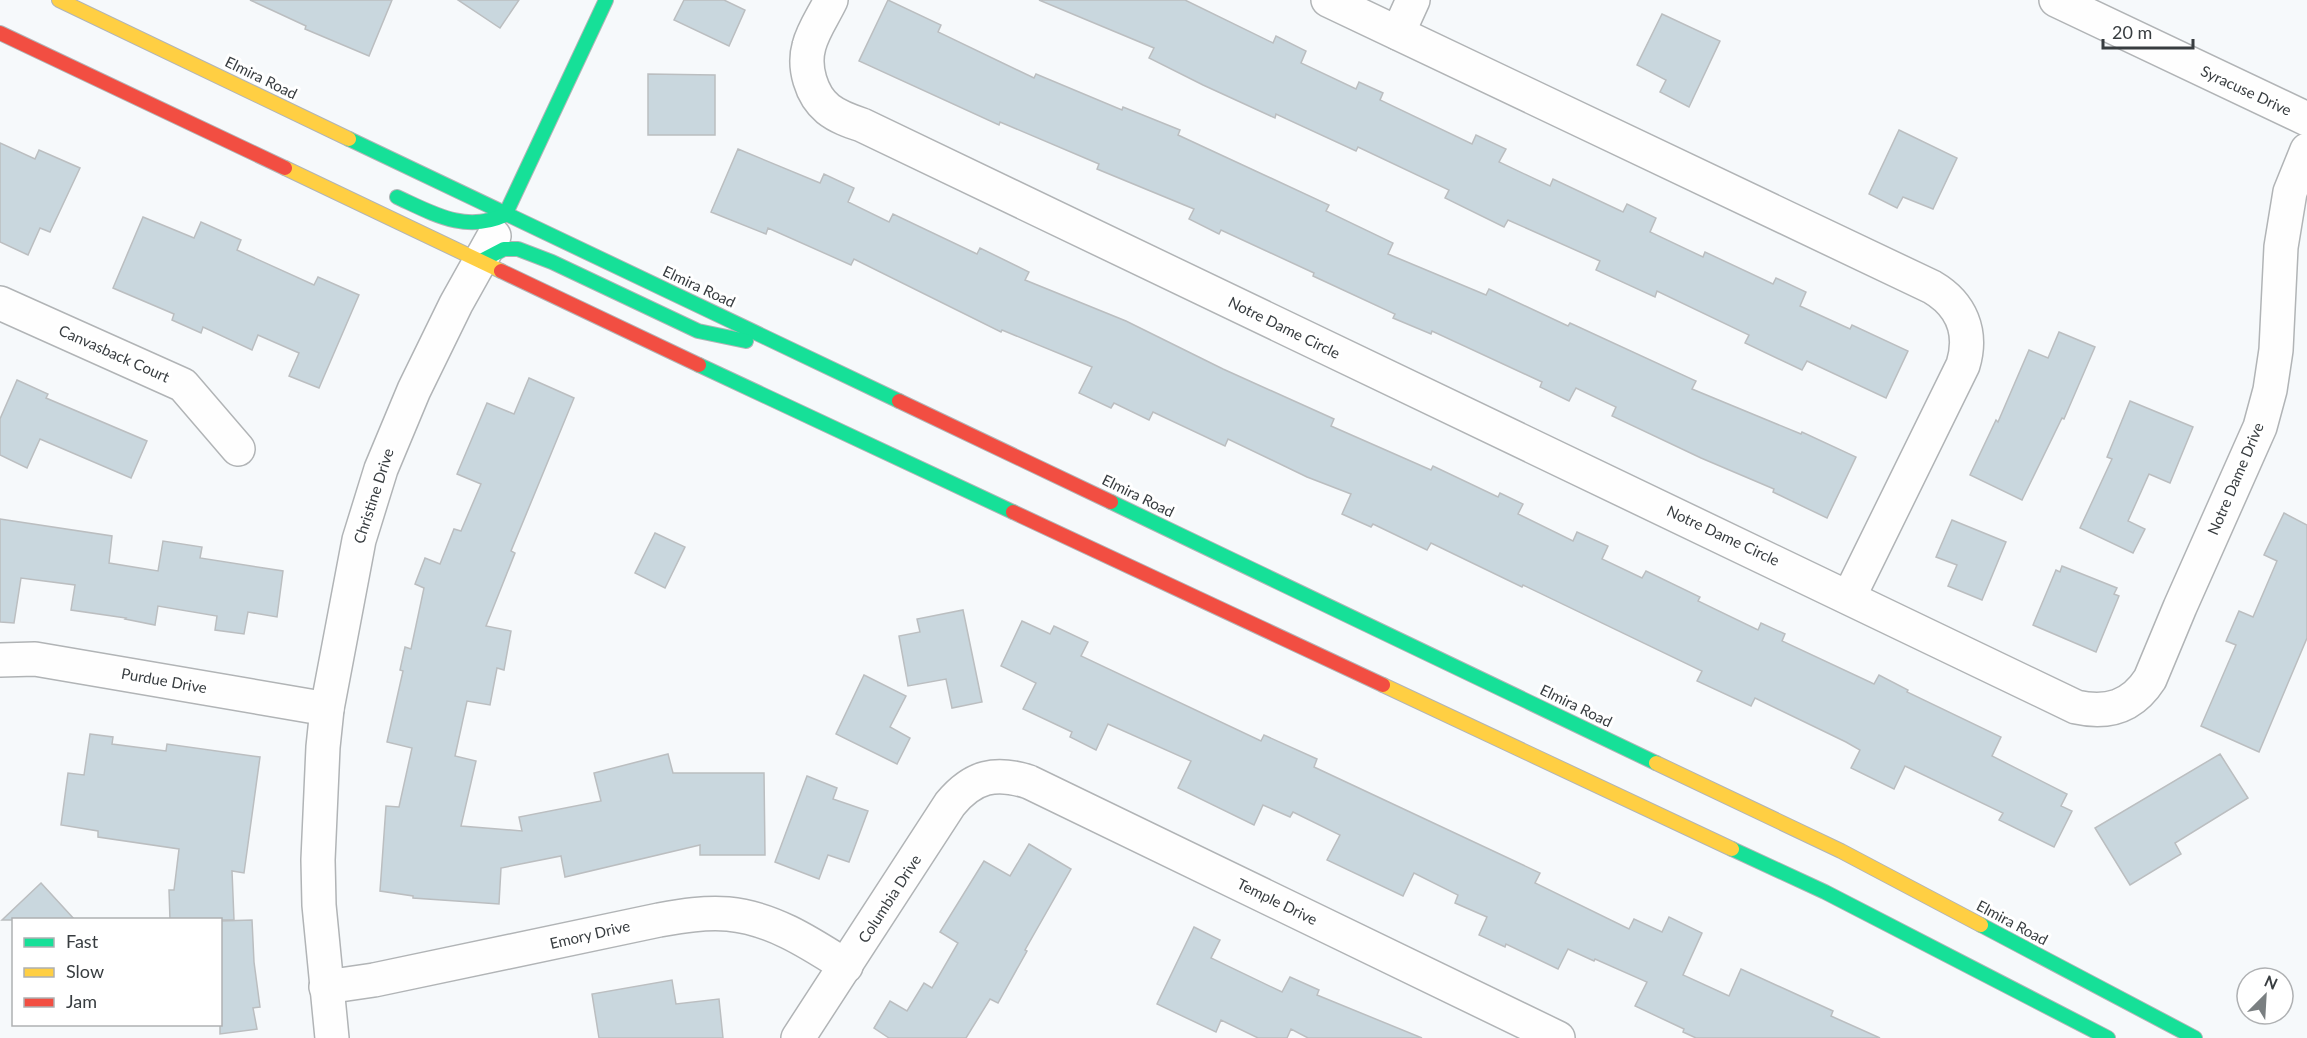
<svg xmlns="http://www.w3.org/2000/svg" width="2307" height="1038" viewBox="0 0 2307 1038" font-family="Lato,sans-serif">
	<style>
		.building { fill: #c9d7de; stroke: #bbbec0; stroke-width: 1.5 }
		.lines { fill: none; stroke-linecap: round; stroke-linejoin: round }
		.street-casing { stroke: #b1b4b6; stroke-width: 36 }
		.fast-casing { stroke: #b1b4b6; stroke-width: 16 }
		.slow-casing { stroke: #b1b4b6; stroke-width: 16 }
		.jam-casing { stroke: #b1b4b6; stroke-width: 16 }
		.street { stroke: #fefefe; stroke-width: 33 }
		.fast { stroke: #16e098; stroke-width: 14 }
		.slow { stroke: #ffcf43; stroke-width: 14 }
		.jam { stroke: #f24e42; stroke-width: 14 }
		.labels { text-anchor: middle; stroke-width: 6; stroke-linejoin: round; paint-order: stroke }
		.street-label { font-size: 15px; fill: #383d40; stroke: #fff }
	</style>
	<rect width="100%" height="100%" fill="#f6f9fb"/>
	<g class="building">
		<polygon points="250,0 392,0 369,56 305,29 306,26"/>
		<polygon points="458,0 519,0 500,28"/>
		<polygon points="684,0 724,0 745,10 729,46 674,20"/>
		<polygon points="888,0 941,25 938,32 1034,78 1036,74 1122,110 1123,107 1180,130 1178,135 1329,205 1326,211 1393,243 1388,254 1486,295 1489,289 1568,326 1570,323 1696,381 1692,389 1801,434 1802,432 1856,457 1827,518 1773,492 1774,489 1701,458 1612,416 1616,407 1576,388 1569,401 1540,387 1542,382 1432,331 1431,334 1393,318 1395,314 1313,276 1314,273 1221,230 1219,234 1189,219 1194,209 1097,169 1099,164 1000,122 999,125 859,61"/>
		<polygon points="1039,0 1185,0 1273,43 1276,36 1306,51 1301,63 1356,89 1359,82 1383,93 1380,100 1472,144 1476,135 1506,149 1499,162 1550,186 1553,179 1623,212 1627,204 1656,218 1650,232 1703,257 1705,252 1773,284 1776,278 1806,292 1800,306 1850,329 1852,325 1908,351 1886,398 1807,361 1802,370 1745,343 1749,335 1657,291 1655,297 1596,270 1600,261 1508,220 1504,227 1445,198 1449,190 1358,147 1356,151 1276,114 1275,118 1203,85 1149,58 1154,48"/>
		<polygon points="1662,14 1720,41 1689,107 1660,92 1666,80 1637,65"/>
		<polygon points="648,74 715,75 715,135 648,135"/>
		<polygon points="1899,130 1957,158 1933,209 1903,197 1897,208 1869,194"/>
		<polygon points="0,143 35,159 39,150 80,168 50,232 40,228 28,255 0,242"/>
		<polygon points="738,149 820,183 824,174 854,188 848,202 889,222 893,214 977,254 980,248 1029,272 1025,280 1126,321 1223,369 1334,419 1331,426 1431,470 1433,466 1498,497 1500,493 1523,504 1518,514 1573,541 1577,532 1608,546 1602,559 1642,578 1646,571 1700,597 1698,601 1758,630 1761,623 1785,634 1782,641 1874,684 1879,675 1908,690 1907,692 2001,737 1992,756 2067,794 2061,806 2072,811 2054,847 1999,820 2003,813 1905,766 1894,789 1851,768 1860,750 1846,742 1755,698 1751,706 1697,681 1702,671 1523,585 1522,587 1431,543 1427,550 1373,524 1371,527 1342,514 1351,494 1307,477 1228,439 1225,446 1153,412 1149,420 1114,403 1111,408 1079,393 1092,367 1002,330 1001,332 854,259 851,265 768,228 766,234 711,212"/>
		<polygon points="143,217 194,238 201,222 241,240 237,250 314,285 318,277 359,295 319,388 289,376 299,353 258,335 252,350 203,327 201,333 172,320 174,314 113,288"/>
		<polygon points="2059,332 2095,347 2064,419 2062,418 2022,500 1970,475 1996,420 1998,422 2029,350 2048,358"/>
		<polygon points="529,378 574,398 511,551 515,553 486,626 511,631 504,670 497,668 490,705 467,701 455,756 476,761 461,826 522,831 519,817 601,801 594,773 668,754 673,773 764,773 765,855 700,855 700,845 565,877 561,856 501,868 499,904 413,898 413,896 380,891 386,806 399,807 412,748 387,742 403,671 400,670 405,647 411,649 424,588 415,584 425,558 440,564 454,529 461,531 481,484 457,474 487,403 514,414"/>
		<polygon points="17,380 48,394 46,398 147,441 131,478 40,439 27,468 0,455 0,419"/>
		<polygon points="2130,401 2193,427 2170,483 2149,474 2128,521 2145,529 2133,553 2080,528 2112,459 2107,457"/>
		<polygon points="2284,513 2307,525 2307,638 2259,752 2201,726 2236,645 2226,641 2239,611 2253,617 2277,561 2264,555"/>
		<polygon points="0,519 112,536 109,563 158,571 163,541 202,547 200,558 283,571 277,617 248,612 244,634 215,630 217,616 158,606 155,625 125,619 126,618 71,610 75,585 21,578 14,623 0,622"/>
		<polygon points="1952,520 2006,542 1982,600 1948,586 1957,565 1936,557"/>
		<polygon points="655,533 685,547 665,588 635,573"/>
		<polygon points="2062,566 2117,588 2114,594 2119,596 2096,652 2033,625 2056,570 2060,572"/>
		<polygon points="963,610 982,702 952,708 946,679 908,686 899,636 920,632 917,619"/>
		<polygon points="1022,621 1050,634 1054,626 1088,642 1081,656 1261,741 1264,735 1317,759 1314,767 1540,873 1535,883 1629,929 1634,919 1662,932 1669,917 1702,933 1683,975 1729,996 1741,969 1833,1011 1831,1016 1880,1038 1696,1038 1683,1032 1684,1029 1635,1006 1647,982 1595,959 1594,961 1568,949 1558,969 1506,944 1505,947 1479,935 1487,917 1455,903 1458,895 1414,873 1403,896 1327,860 1340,835 1293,812 1290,817 1263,805 1254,825 1178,788 1191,761 1108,724 1096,750 1070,737 1072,732 1023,709 1036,683 1001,666"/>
		<polygon points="864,675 906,696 890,727 910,738 897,764 836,734"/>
		<polygon points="90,734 113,737 112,744 166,751 167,744 260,757 244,873 232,871 234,920 170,920 169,890 174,890 179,849 98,837 98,831 61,825 68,773 84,775"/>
		<polygon points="2220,754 2248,798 2175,843 2181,854 2130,885 2095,828"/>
		<polygon points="807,776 837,788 833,799 868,811 849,862 828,855 819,879 775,862"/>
		<polygon points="1029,844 1071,869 1025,950 1027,951 998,1003 990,999 966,1038 889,1038 874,1028 890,1001 907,1011 924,983 932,988 958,943 940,932 984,861 1010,876"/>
		<polygon points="41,883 75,920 2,920"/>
		<polygon points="252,920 254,962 260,1007 253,1008 257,1029 220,1034 220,921"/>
		<polygon points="1194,927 1220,940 1211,958 1282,992 1290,977 1319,990 1317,995 1422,1038 1308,1038 1291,1029 1287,1038 1258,1038 1221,1020 1216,1032 1157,1004"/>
		<polygon points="672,980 676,1004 719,999 723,1038 599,1038 592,994"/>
	</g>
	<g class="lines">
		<g class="street-casing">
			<g id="street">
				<path d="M831,0C824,15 813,30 809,46C803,67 811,95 828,109C838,117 850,121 862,125L2076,707C2107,714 2132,707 2150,679L2180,607L2260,427L2270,390L2276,350L2281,247L2290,192L2307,150"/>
				<path d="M1328,0L1932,287C1961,304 1973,332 1963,365L1849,597"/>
				<polyline points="2056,0 2307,119"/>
				<polyline points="1398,33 1413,0"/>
				<polyline points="0,303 183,385 238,449"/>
				<polyline points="0,660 35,659 327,709"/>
				<path d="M326,987L374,980L659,920C682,916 705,912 728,914C772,918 810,943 846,966"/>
				<polyline points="332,1038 319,905 318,860 323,747 327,709 359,540 381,469 414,390 456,304 494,236"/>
				<path d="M798,1038L950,804C973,776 996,771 1029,782L1558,1038"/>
			</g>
		</g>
		<g class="fast-casing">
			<g id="fast">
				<polyline points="349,139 899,401"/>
				<path d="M397,197C434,214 465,233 505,215L606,0"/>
				<polyline points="481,261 504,249 518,249 552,262 698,331 746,341"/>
				<polyline points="699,365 1013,512"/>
				<polyline points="1111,502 1656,763"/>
				<polyline points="1732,849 1825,892 2108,1038"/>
				<polyline points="1981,925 2195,1038"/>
			</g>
		</g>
		<g class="slow-casing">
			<g id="slow">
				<polyline points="59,0 349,139"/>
				<polyline points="285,168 501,271"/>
				<polyline points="1383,685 1732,849"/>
				<polyline points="1656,763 1841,851 1981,925"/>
			</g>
		</g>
		<g class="jam-casing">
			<g id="jam">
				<polyline points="0,33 285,168"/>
				<polyline points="501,271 699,365"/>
				<polyline points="899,401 1111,502"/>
				<polyline points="1013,512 1383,685"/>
			</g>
		</g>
		<use href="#street" class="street"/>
		<use href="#fast" class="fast"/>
		<use href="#slow" class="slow"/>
		<use href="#jam" class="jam"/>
	</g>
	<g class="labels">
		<g class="street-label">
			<text transform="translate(261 78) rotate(26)" y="5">Elmira Road</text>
			<text transform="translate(2246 91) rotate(25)" y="5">Syracuse Drive</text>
			<text transform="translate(699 287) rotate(25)" y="5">Elmira Road</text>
			<text transform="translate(1284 328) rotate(26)" y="5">Notre Dame Circle</text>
			<text transform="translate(114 354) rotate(24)" y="5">Canvasback Court</text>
			<text transform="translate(2236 479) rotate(-67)" y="5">Notre Dame Drive</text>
			<text transform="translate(374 496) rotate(-72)" y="5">Christine Drive</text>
			<text transform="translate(1138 496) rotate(26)" y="5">Elmira Road</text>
			<text transform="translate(1723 536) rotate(25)" y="5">Notre Dame Circle</text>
			<text transform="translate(164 681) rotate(10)" y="5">Purdue Drive</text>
			<text transform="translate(1576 706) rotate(26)" y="5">Elmira Road</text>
			<text transform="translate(890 899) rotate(-57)" y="5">Columbia Drive</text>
			<text transform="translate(1277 902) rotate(26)" y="5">Temple Drive</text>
			<text transform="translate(2012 923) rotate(28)" y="5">Elmira Road</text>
			<text transform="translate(590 935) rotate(-13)" y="5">Emory Drive</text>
		</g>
	</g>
	<rect x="12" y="918" width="210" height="108" fill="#ffffff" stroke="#afb1b3" stroke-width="1.5"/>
	<rect x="24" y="938" width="30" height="9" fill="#16e098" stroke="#afb1b3" stroke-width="1.5"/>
	<text x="66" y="948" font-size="18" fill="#383d40">Fast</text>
	<rect x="24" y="968" width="30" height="9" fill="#ffcf43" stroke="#afb1b3" stroke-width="1.5"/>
	<text x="66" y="978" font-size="18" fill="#383d40">Slow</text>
	<rect x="24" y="998" width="30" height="9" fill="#f24e42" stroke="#afb1b3" stroke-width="1.5"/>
	<text x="66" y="1008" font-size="18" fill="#383d40">Jam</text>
	<g transform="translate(2265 996) rotate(24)"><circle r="28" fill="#ffffff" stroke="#afb1b3" stroke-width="1.5"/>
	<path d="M0-4.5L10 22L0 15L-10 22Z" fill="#7a7f81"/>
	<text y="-9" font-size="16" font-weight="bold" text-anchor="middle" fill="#383d40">N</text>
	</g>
	<path d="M2103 39v9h90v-9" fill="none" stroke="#383d40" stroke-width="3"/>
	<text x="2112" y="39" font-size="18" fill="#383d40" stroke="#ffffff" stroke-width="4.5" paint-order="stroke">20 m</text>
</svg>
